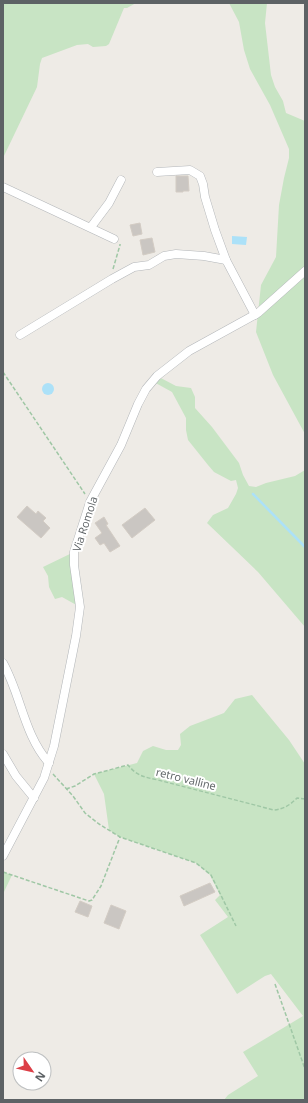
<svg xmlns="http://www.w3.org/2000/svg" width="308" height="1103" viewBox="0 0 308 1103" font-family="'Open Sans',sans-serif">
	<style>
		.green { fill: #c8e4c4 }
		.water { fill: #ace1f8 }
		.lines { fill: none; stroke-linecap: round; stroke-linejoin: round }
		.stream { stroke: #ace1f8; stroke-width: 2.5 }
		.building { fill: #cac6c2; stroke: #d3ccc4 }
		.minor-casing { stroke: #b3b6b9; stroke-width: 9 }
		.path { stroke: #9fc7a5; stroke-width: 1.5; stroke-dasharray: 4 2; stroke-linecap: butt }
		.minor { stroke: #fff; stroke-width: 8 }
		.labels { text-anchor: middle; stroke-width: 4; stroke-linejoin: round; paint-order: stroke }
		.street-label { font-size: 11px; fill: #5d6265; stroke: #fff }
	</style>
	<rect width="100%" height="100%" fill="#eeebe6"/>
	<g class="green">
		<polygon points="3,3 136,3 127,8 124,8 109,44 106,46 93,47 88,44 77,45 42,58 40,64 37,87 3,158"/>
		<polygon points="229,3 267,3 265,23 271,75 275,87 283,101 286,113 305,121 305,434 273,375 256,332 261,285 276,257 279,205 284,178 289,158 289,149 270,105 250,69 244,50 239,22"/>
		<polygon points="157,376 176,386 191,388 195,397 195,408 212,427 239,463 243,475 249,486 256,487 266,483 295,476 305,470 305,627 258,572 207,523 213,515 228,508 236,494 238,488 236,480 231,481 214,472 208,465 188,440 186,430 186,418 172,392 152,381"/>
		<polygon points="74,552 80,607 62,597 55,599 49,587 48,576 43,567"/>
		<polygon points="252,695 289,740 305,764 305,1100 224,1100 228,1095 258,1076 243,1052 303,1016 271,974 265,976 237,994 200,935 228,917 215,900 220,895 210,875 196,863 120,837 109,830 104,794 94,774 137,763 143,751 153,746 166,750 178,750 181,745 180,734 190,726 224,713 235,699"/>
		<polygon points="3,872 12,875 3,894"/>
	</g>
	<g class="water">
		<polygon points="232,236 247,237 246,245 232,244"/>
		<circle cx="48" cy="389" r="6"/>
	</g>
	<g class="lines">
		<polyline class="stream" points="253,494 305,547"/>
	</g>
	<g class="building">
		<polygon points="176,176 188,176 189,191 183,191 183,192 176,192"/>
		<polygon points="140,223 142,234 133,236 130,225"/>
		<polygon points="152,238 155,252 143,255 140,240"/>
		<polygon points="27,506 36,514 38,511 46,518 43,521 50,528 41,538 17,517"/>
		<polygon points="145,508 155,520 132,538 122,525"/>
		<polygon points="104,517 108,524 106,525 120,546 110,552 104,543 100,545 95,538 102,533 95,523"/>
		<polygon points="210,883 215,892 184,906 180,896"/>
		<polygon points="80,901 92,906 88,917 75,912"/>
		<polygon points="111,905 126,911 119,929 104,923"/>
	</g>
	<g class="lines">
		<g class="minor-casing">
			<g id="minor">
				<polyline points="157,172 190,170 200,176 203,184 205,197 215,230 226,260"/>
				<polyline points="3,187 114,239"/>
				<polyline points="91,227 109,203 121,180"/>
				<polyline points="20,335 112,279 134,267 149,265 164,256 176,254 204,256 226,260 255,315"/>
				<path d="M3,663C21,695 24,735 49,763"/>
				<polyline points="3,754 16,776 34,798"/>
				<polyline points="3,856 44,778 54,746 76,636 80,607 74,565 74,552 90,502 121,445 138,404 146,389 157,376 189,351 258,313 305,271"/>
			</g>
		</g>
		<g class="path">
			<polyline points="113,269 120,245 120,244"/>
			<polyline points="3,372 85,494"/>
			<polyline points="53,774 73,796 85,813 99,824 120,837 196,863 211,875 236,926"/>
			<path d="M66,789L75,786L94,774L128,765C137,776 144,777 158,780L274,810C284,809 290,805 297,798L305,799"/>
			<polyline points="3,872 89,901 92,900 101,886 120,837"/>
			<polyline points="275,984 305,1069"/>
		</g>
		<use href="#minor" class="minor"/>
	</g>
	<g class="labels">
		<g class="street-label">
			<text transform="translate(85 524) rotate(-72)" y="4">Via Romola</text>
			<text transform="translate(186 779) rotate(14)" y="4">retro valline</text>
		</g>
	</g>
	<rect width="308" height="1103" fill="none" stroke="#5d6265" stroke-width="8"/>
	<g transform="translate(32 1071) rotate(124)"><circle r="19" fill="#ffffff" stroke="#bec0c1"/>
	<path d="M0-3L7 15L0 10L-7 15Z" fill="#dc3e46"/>
	<text y="-6" font-size="11" font-weight="bold" text-anchor="middle" fill="#5d6265">N</text>
	</g>
</svg>
